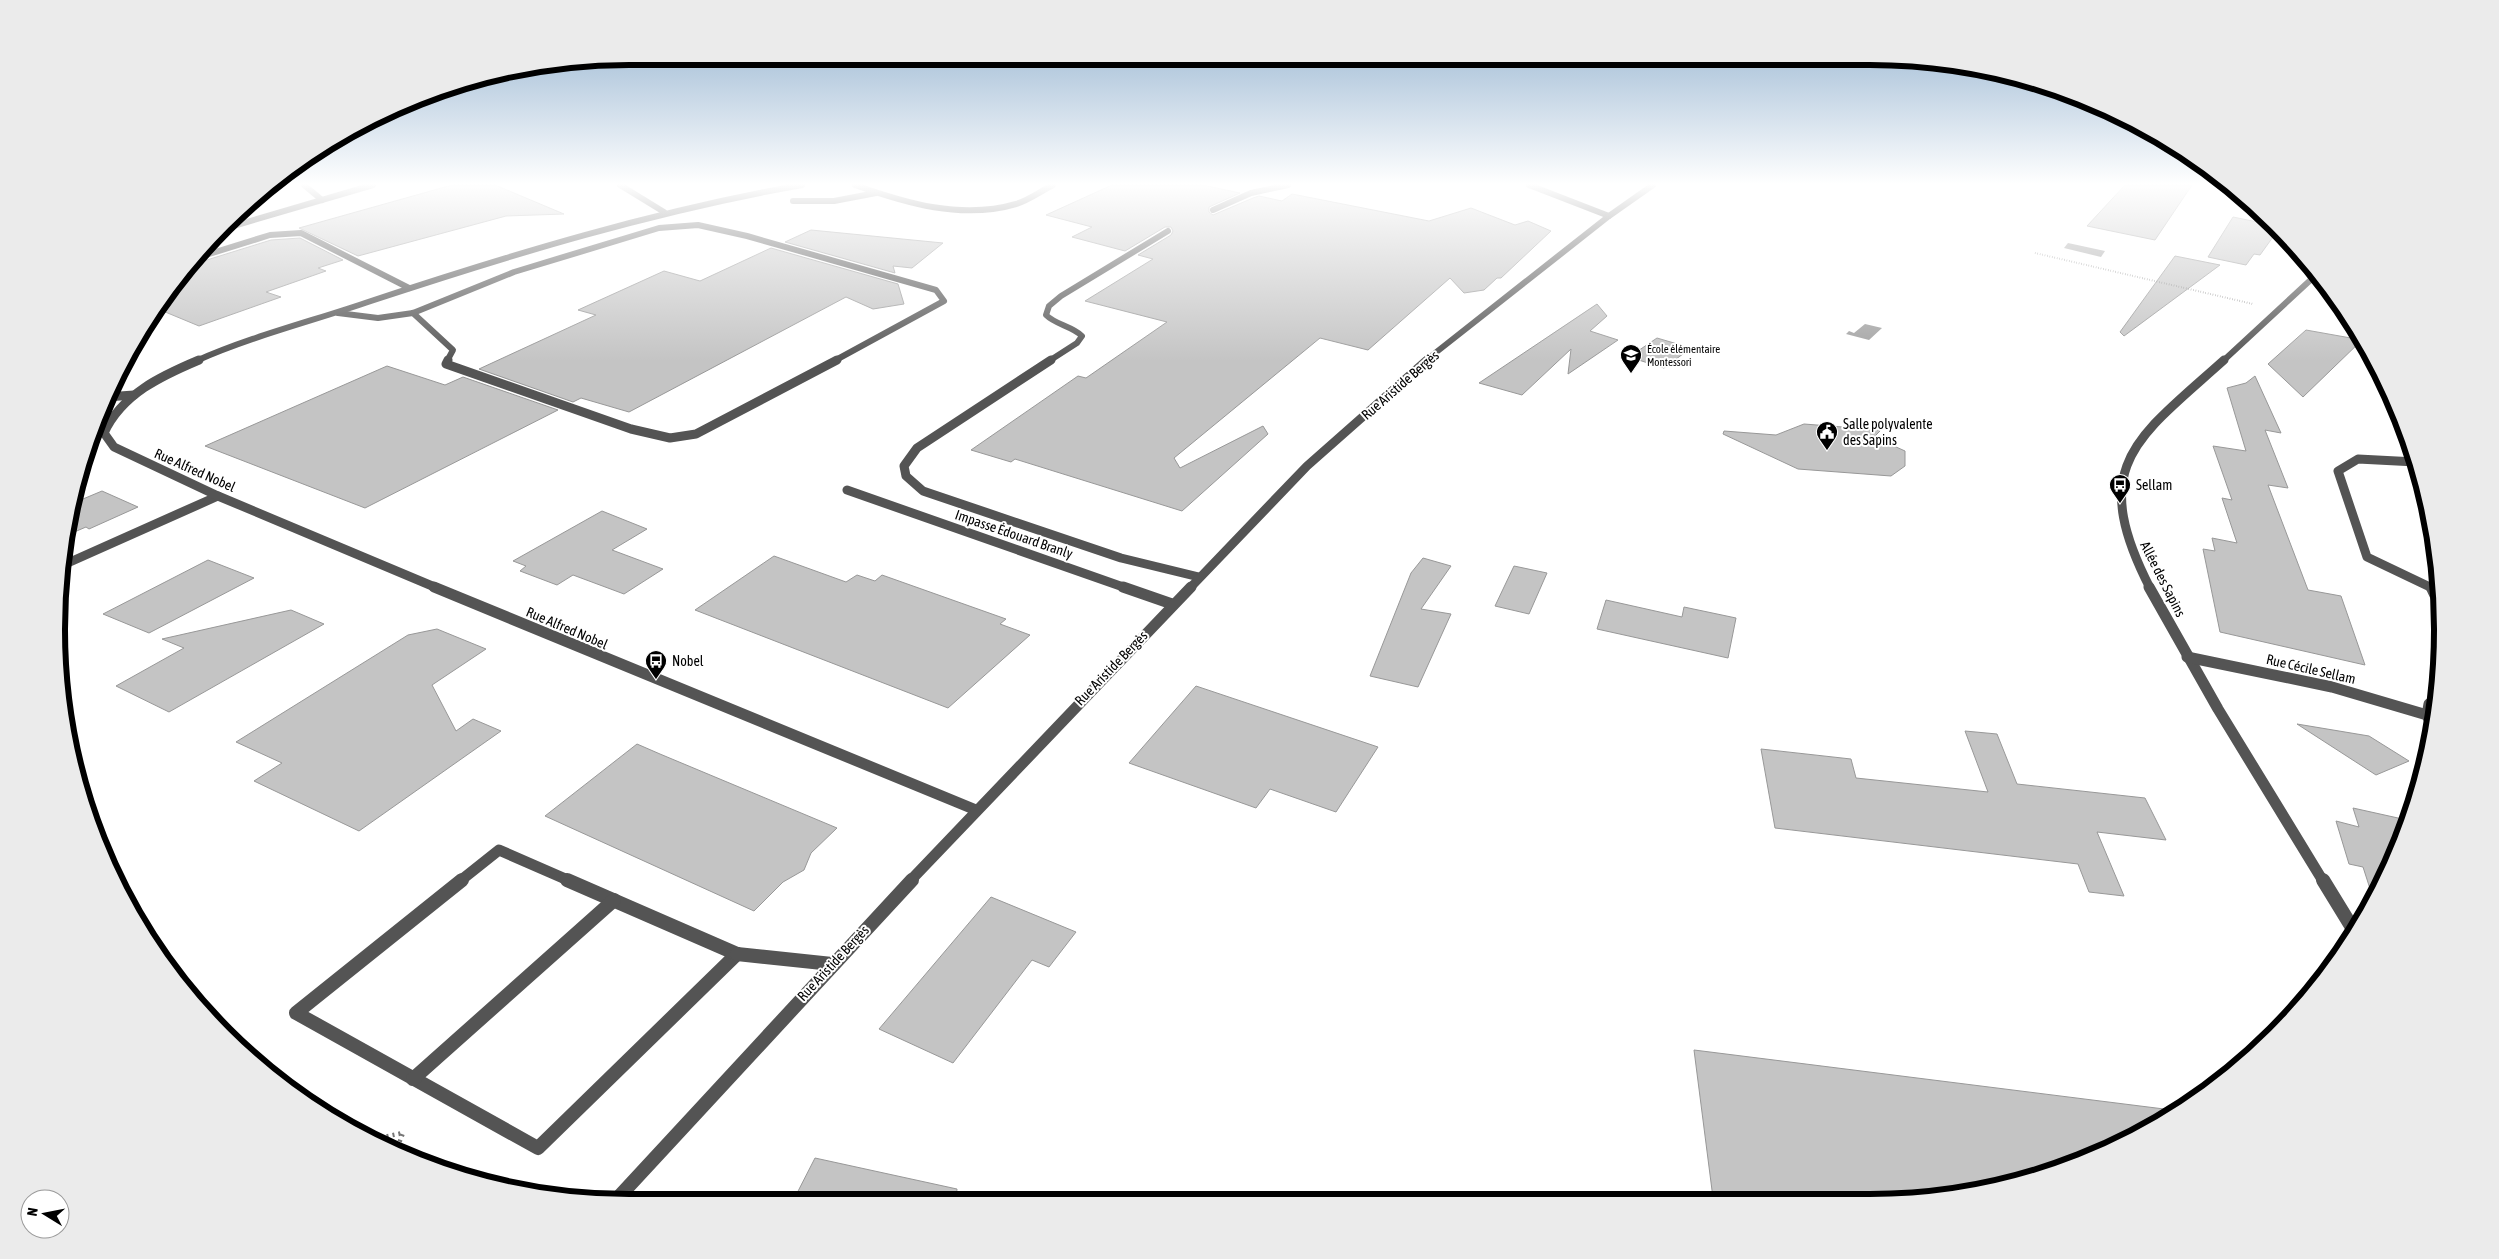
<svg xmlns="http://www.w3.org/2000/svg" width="2499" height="1259" viewBox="0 0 2499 1259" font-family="'Asap Condensed',sans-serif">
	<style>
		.water { fill: #a2a2a2 }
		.building { fill: #c4c4c4; stroke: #989898 }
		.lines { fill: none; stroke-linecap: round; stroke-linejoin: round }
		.path-far1 { stroke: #767676; stroke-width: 2; stroke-dasharray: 0.5 2; stroke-linecap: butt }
		.path { stroke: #767676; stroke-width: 4.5; stroke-dasharray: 2 4; stroke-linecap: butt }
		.lane-far3 { stroke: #545454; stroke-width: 6 }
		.lane-far2 { stroke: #545454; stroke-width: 9 }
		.lane-far1 { stroke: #545454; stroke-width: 11 }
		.lane { stroke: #545454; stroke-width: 14 }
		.street-far3 { stroke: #545454; stroke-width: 6 }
		.street-far2 { stroke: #545454; stroke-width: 9 }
		.street-far1 { stroke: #545454; stroke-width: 11 }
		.street { stroke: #545454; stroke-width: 14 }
		.labels { text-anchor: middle; stroke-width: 4; stroke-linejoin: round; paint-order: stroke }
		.far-poi-label { font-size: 11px; fill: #000; stroke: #fff; text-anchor: start }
		.street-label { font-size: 14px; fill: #000; stroke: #fff }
		.poi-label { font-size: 14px; fill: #000; stroke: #fff; text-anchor: start }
		.rim { fill: none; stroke: #000; stroke-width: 6 }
	</style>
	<rect width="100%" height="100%" fill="#fff"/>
	<g class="water">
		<polygon points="2068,243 2105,251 2101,257 2064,248"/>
		<polygon points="1865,324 1882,328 1869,340 1846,334 1849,331 1854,333"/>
	</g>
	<g class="building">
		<polygon points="452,185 495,185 564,214 506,216 358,256 299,228"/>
		<polygon points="1112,185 1203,185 1240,193 1209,207 1209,212 1213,215 1253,198 1259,196 1282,201 1292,194 1429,221 1471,208 1515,225 1528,221 1551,231 1501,278 1497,278 1484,290 1464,293 1450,278 1368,350 1320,338 1174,458 1180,468 1263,426 1268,434 1182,511 1015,459 1011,462 971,450 1078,376 1086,378 1167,322 1085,301 1153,259 1138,255 1171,235 1173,231 1171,227 1165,227 1125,251 1072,237 1092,227 1046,215"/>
		<polygon points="2125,185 2192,185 2155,240 2087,226"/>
		<polygon points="2233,217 2272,225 2278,230 2260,255 2254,254 2246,265 2208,257"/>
		<polygon points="811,230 943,243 912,268 893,266 895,273 785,242"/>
		<polygon points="300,238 343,260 318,268 326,271 266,292 281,297 199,326 158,309 190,263 194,264 271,240"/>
		<polygon points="771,248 898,284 904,304 873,309 846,297 629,412 581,398 573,402 479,369 596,315 578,310 664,271 700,281"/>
		<polygon points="2175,256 2220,265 2124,336 2120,332"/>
		<polygon points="1597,304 1607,316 1590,331 1618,340 1568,374 1571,349 1522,395 1479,383"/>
		<polygon points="2306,330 2362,340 2303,397 2268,364"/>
		<polygon points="1657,338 1691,348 1664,368 1629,357"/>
		<polygon points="387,366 445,385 463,377 558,410 365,508 205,446"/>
		<polygon points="2255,376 2281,433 2265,430 2288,488 2268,485 2308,590 2341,596 2365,665 2220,632 2203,549 2215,551 2212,538 2237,543 2222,498 2232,500 2213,446 2246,451 2227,388 2246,383"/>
		<polygon points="1804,424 1881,430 1874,437 1905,451 1905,466 1891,476 1798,469 1723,434 1724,431 1776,435"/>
		<polygon points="102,491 138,507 89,529 86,527 65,536 71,504"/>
		<polygon points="602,511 647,529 612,550 663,569 624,594 573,575 557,585 520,571 526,566 513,561"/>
		<polygon points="774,556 846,582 857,575 875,581 882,575 1006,619 1000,624 1030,635 948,708 695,610"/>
		<polygon points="1423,558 1451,566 1421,609 1451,614 1418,687 1370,676 1411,573"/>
		<polygon points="208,560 254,578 149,633 103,614"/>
		<polygon points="1514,566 1547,573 1529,614 1495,606"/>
		<polygon points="1606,600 1682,617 1684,607 1736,618 1728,658 1597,629"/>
		<polygon points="291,610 324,624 169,712 116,686 184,648 162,639"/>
		<polygon points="437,629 486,649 432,685 456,731 473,719 501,731 359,831 254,781 282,763 236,742 408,635"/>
		<polygon points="1196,686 1378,747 1336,812 1270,789 1256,808 1129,763"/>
		<polygon points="2297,724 2369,736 2409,761 2376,775"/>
		<polygon points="1965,731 1997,734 2017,784 2145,798 2166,840 2097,832 2124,896 2089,892 2078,864 1775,828 1761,749 1851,759 1856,778 1988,792"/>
		<polygon points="637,744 660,754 837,828 811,853 804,870 783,882 754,911 545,816"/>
		<polygon points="2353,808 2407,820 2384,883 2373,898 2363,867 2349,864 2336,821 2359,827"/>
		<polygon points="991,897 1076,932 1049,967 1032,960 953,1063 879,1029"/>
		<polygon points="1694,1050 2180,1111 2089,1159 1944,1198 1713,1198"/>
		<polygon points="815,1158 957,1189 956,1201 793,1201"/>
	</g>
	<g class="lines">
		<polyline class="path-far1" points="2035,253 2253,304"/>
		<polyline class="path" points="369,1140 403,1133 396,1151"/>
		<g class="lane-far3">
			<polyline points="304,185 322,200"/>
			<polyline points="793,201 834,201 876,193"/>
			<polyline points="1213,210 1251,193 1288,185"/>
			<polyline points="223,229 373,185"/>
			<polyline points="193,259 270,235 301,233 409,288"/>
			<polyline points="338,313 378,318 413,313"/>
			<polyline points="413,313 453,350 447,361"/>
			<polyline points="413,313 514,272 659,228 698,225 747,236 936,290 944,301 834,361"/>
			<path d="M1049,361L1077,343L1082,336C1072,326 1056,325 1046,315L1049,306L1061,296L1168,231"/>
		</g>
		<g class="lane-far2">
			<polyline points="448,360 446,364 631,429 670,438 696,434 837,360"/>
			<polyline points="1051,360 917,448 904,466 906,476 923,491 1121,558 1199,577"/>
			<polyline points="61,566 218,496"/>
		</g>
		<polyline class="lane-far1" points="460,881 499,850 570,881"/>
		<g class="lane">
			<polyline points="462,880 296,1013 538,1148 737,954"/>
			<polyline points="567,880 737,954"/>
			<polyline points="737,954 832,964"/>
			<polyline points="413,1079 614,900"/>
		</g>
		<g class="street-far3">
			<polyline points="620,185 664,212"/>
			<path d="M855,185C905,203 962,220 1016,204C1029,200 1041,191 1053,185"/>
			<polyline points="1529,185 1609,216"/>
			<path d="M196,361C252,336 313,321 371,301C513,254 655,211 802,185"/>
			<polyline points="1425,361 1609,216 1653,185"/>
			<polyline points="2223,361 2317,274"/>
		</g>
		<g class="street-far2">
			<path d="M199,360C161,376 122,394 104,433L114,447L218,496L437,588"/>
			<polyline points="106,397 134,395"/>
			<polyline points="2416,462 2358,459 2338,471 2367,557 2432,588"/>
			<polyline points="847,490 1126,588"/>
			<polyline points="1190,588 1307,466 1427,360"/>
			<path d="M2150,588C2087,465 2136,439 2224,360"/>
		</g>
		<g class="street-far1">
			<polyline points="434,587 976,810"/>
			<polyline points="1123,587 1172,604"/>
			<polyline points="2149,587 2218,709 2323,881"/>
			<polyline points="2431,587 2440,606"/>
			<polyline points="2187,657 2332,687 2427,715"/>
			<polyline points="2432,726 2427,715 2429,704 2436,699"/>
			<polyline points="910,881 1191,587"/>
		</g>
		<g class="street">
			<polyline points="2323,880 2353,929"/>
			<polyline points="615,1201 912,880"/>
		</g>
	</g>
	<linearGradient id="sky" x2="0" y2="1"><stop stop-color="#8cadcc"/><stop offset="0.51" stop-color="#fff"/><stop offset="1" stop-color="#fff" stop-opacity="0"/></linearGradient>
	<rect width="2499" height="361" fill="url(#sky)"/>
	<defs>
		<g id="school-pin" transform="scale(1.125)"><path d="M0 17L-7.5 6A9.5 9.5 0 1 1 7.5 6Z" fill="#000" stroke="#fff"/><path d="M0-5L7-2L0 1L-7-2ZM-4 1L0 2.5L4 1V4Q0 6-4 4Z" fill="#fff"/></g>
		<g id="civic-pin" transform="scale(1.125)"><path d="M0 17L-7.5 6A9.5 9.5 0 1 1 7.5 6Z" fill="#000" stroke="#fff"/><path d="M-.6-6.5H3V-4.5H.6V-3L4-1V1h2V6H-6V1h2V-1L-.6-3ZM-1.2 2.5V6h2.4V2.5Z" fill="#fff"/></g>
		<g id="bus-pin" transform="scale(1.125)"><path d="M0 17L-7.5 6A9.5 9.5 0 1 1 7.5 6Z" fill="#000" stroke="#fff"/><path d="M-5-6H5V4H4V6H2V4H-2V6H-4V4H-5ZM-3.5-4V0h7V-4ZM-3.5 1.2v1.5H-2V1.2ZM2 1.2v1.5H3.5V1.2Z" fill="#fff"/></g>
	</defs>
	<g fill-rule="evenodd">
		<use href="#school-pin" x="1631" y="355"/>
		<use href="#civic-pin" x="1827" y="432"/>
		<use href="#bus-pin" x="2120" y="485"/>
		<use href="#bus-pin" x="656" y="661"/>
	</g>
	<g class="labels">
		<g class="far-poi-label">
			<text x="1647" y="353">École élémentaire<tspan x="1647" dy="13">Montessori</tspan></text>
		</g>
		<g class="street-label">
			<text transform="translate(1400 385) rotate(-41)" y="5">Rue Aristide Bergès</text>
			<text transform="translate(195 470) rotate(24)" y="5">Rue Alfred Nobel</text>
			<text transform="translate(1014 534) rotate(19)" y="5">Impasse Édouard Branly</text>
			<text transform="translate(2163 579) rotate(63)" y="5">Allée des Sapins</text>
			<text transform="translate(567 628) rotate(23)" y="5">Rue Alfred Nobel</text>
			<text transform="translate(1111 668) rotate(-46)" y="5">Rue Aristide Bergès</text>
			<text transform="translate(2311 669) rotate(13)" y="5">Rue Cécile Sellam</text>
			<text transform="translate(833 963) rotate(-47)" y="5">Rue Aristide Bergès</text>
		</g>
		<g class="poi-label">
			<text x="1843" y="429">Salle polyvalente<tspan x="1843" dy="16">des Sapins</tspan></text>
			<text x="2136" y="490">Sellam</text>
			<text x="672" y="666">Nobel</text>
		</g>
	</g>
	<path d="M0 0H2499V1259H0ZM629 65H1870A564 564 0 0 1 2434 629V630A564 564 0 0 1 1870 1194H629A564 564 0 0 1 65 630V629A564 564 0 0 1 629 65Z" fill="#ebebeb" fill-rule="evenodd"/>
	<path class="rim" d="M629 65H1870A564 564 0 0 1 2434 629V630A564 564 0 0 1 1870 1194H629A564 564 0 0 1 65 630V629A564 564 0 0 1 629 65Z"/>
	<g transform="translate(45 1214) rotate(280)"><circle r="24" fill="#ffffff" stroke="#999999"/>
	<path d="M0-4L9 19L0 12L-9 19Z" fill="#000000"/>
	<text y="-8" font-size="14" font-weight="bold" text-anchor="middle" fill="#000000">N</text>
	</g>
</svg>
